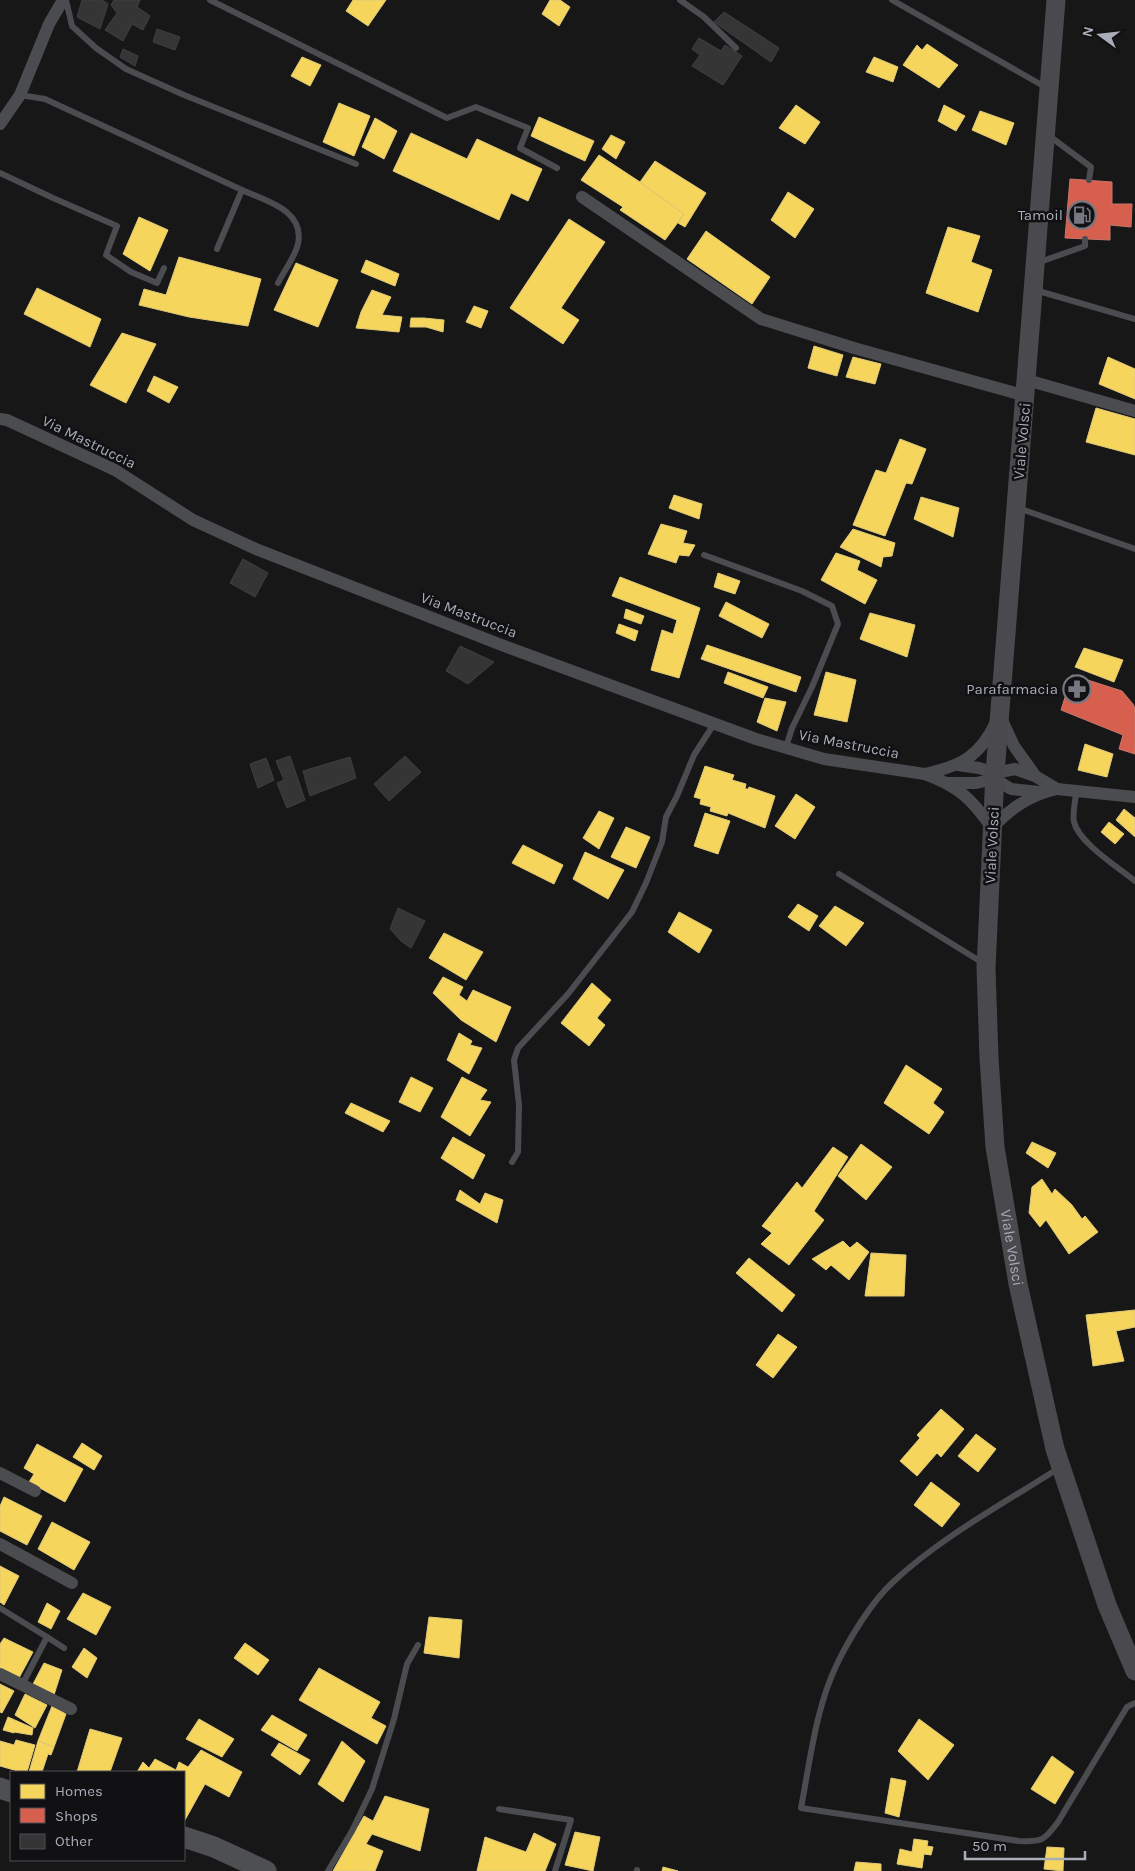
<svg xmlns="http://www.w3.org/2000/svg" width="1135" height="1871" viewBox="0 0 1135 1871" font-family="Karla,sans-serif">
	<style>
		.homes { fill: #f6d55c; stroke: #dfc978 }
		.shops { fill: #d6604d; stroke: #c8776d }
		.building { fill: #353536; stroke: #3f4043 }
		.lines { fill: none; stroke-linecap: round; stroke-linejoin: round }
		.lane { stroke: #4b4c50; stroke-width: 6 }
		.street { stroke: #4b4c50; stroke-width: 12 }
		.secondary { stroke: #4a4a4e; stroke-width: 19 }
		.primary { stroke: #4d4f52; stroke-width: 21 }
		.labels { text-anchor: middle; stroke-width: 5; stroke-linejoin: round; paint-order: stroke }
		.poi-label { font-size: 15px; fill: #a8adb8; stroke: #111113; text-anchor: end }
		.street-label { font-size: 15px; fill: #a8adb8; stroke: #111113 }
	</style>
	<rect width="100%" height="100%" fill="#171717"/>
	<g class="homes">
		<polygon points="353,0 386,0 368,26 346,11"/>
		<polygon points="550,0 560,0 570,7 559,26 542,14"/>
		<polygon points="927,44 958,65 939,88 903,65 917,45 922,50"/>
		<polygon points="302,57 321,65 310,86 291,76"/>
		<polygon points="874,57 898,67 893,82 866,72"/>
		<polygon points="339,103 370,116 354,156 323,142"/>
		<polygon points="796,105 820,122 805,144 779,128"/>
		<polygon points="944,105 965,116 956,131 938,121"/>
		<polygon points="980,111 1014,123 1006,145 972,130"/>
		<polygon points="539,117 594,141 585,161 531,136"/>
		<polygon points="375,118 397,131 384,159 362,147"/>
		<polygon points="411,133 467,159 477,139 542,169 528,201 511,193 499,220 393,171"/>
		<polygon points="611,135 625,142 616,159 602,149"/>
		<polygon points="599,155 640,182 684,214 665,240 620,210 623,207 581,180"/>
		<polygon points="655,161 706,193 685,227 678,223 684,214 640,182"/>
		<polygon points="788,192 814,209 795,238 771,220"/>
		<polygon points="139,217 168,230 150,271 123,254"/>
		<polygon points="569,219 605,242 561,308 579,320 563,344 510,308"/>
		<polygon points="948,227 980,236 971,262 992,270 978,312 926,293"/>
		<polygon points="706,231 770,277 752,304 687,259"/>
		<polygon points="179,257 261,279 248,326 189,317 139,305 144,289 166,295"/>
		<polygon points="366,260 399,274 395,286 361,272"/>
		<polygon points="296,263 338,280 318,327 274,310"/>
		<polygon points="37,288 101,319 90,347 24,314"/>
		<polygon points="372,290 391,297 382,315 402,317 399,332 356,328 361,312"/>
		<polygon points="474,306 488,311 481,328 466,322"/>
		<polygon points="411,318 424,318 444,320 443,332 426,327 410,327"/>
		<polygon points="122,333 156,344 126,403 90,385"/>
		<polygon points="814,346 843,355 837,376 808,368"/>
		<polygon points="853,357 881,364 875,384 846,377"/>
		<polygon points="1108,357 1135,369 1135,399 1099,384"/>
		<polygon points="154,376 178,387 169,403 147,391"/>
		<polygon points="1096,408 1135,419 1135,455 1086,442"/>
		<polygon points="900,439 926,449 912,484 906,483 885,536 853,525 876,470 886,473"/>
		<polygon points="674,495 702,504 699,519 669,508"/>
		<polygon points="921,497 959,508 953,537 914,519"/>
		<polygon points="661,524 687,531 683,543 695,545 689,556 679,555 676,563 648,554"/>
		<polygon points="853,529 895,543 892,556 883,557 881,567 840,547"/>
		<polygon points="836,553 860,561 857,570 877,580 865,604 821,580"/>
		<polygon points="718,573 740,581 735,594 714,587"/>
		<polygon points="620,577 700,608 679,678 651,670 662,630 673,634 677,620 612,596"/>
		<polygon points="726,602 769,624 762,638 719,616"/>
		<polygon points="626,609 644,616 641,624 624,618"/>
		<polygon points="870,613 915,625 907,657 860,639"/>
		<polygon points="619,624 638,631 635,641 616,633"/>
		<polygon points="707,645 801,677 796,692 701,659"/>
		<polygon points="1084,648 1123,660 1114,682 1075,667"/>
		<polygon points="728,672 768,687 763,698 724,683"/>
		<polygon points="826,672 856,680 847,722 814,715"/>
		<polygon points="765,698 786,702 777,731 757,722"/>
		<polygon points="1085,744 1113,754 1107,777 1078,770"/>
		<polygon points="705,766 734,775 732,780 746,784 745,789 748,789 749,787 775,796 765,828 728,813 727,816 710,811 711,807 700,804 701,799 694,797"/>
		<polygon points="796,794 815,807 795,839 775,826"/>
		<polygon points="1124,809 1135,818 1135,837 1116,820"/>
		<polygon points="599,811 614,818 599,849 583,838"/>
		<polygon points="705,813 730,821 718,854 694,846"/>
		<polygon points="1109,822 1124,834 1115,844 1101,832"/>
		<polygon points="626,827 650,837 636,868 611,857"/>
		<polygon points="523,845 563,865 554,884 512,863"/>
		<polygon points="585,852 624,870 608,899 573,879"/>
		<polygon points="798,904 818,916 809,931 788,917"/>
		<polygon points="835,906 864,923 846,946 819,926"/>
		<polygon points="679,912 712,930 699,953 668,932"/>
		<polygon points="444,933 483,952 466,980 429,958"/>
		<polygon points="443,977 463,987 459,995 467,1001 473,990 511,1007 496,1042 461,1020 433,993"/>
		<polygon points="592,983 611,1000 597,1018 605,1025 589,1046 561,1023"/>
		<polygon points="459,1033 472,1041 470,1045 482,1048 469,1074 447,1060"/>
		<polygon points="906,1065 942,1089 933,1103 944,1112 929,1134 884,1103"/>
		<polygon points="411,1077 433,1088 420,1112 399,1102"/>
		<polygon points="462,1077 487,1090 480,1100 491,1102 470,1136 441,1117"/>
		<polygon points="351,1103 390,1121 383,1132 345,1113"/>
		<polygon points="453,1137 485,1155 473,1179 441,1158"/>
		<polygon points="1032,1142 1056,1153 1048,1168 1026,1153"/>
		<polygon points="861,1144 892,1167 866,1200 838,1176"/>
		<polygon points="833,1147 848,1157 814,1211 824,1220 789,1265 761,1244 772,1233 762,1226 797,1182 802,1188"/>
		<polygon points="1042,1179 1052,1194 1055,1189 1072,1205 1082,1219 1085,1216 1098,1232 1069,1254 1046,1220 1040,1227 1029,1213 1032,1187"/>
		<polygon points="460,1190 480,1204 485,1193 503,1200 497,1223 456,1200"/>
		<polygon points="843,1241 850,1248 857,1242 869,1252 849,1280 831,1265 826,1270 812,1259"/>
		<polygon points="871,1253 906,1255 904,1296 865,1296"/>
		<polygon points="749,1258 795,1295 782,1312 736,1273"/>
		<polygon points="1135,1310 1135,1327 1116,1331 1124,1361 1093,1366 1086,1315"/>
		<polygon points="778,1334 797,1347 773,1378 756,1365"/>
		<polygon points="941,1409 964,1429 941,1457 937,1453 917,1476 900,1461 920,1438 917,1435"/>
		<polygon points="976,1434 996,1449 978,1472 958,1456"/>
		<polygon points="82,1443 102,1456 94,1470 73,1457"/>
		<polygon points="37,1444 83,1469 65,1502 29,1482 34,1474 24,1468"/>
		<polygon points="931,1482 960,1504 942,1527 914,1505"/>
		<polygon points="4,1497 42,1516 27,1545 0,1531 0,1506"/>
		<polygon points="52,1522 90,1542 74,1570 38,1549"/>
		<polygon points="0,1566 19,1576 4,1605 0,1602"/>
		<polygon points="83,1593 111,1607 96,1635 67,1619"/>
		<polygon points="47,1603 60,1611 51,1629 38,1622"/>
		<polygon points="429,1617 462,1620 459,1658 424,1653"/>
		<polygon points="4,1638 33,1652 19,1678 0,1668 0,1644"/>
		<polygon points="245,1643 269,1660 258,1675 234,1658"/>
		<polygon points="84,1648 97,1658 87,1678 72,1667"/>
		<polygon points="44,1663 62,1670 53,1698 32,1686"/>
		<polygon points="319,1668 380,1702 371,1718 386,1726 377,1744 299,1700"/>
		<polygon points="0,1684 14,1691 2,1713 0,1712"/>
		<polygon points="25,1694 47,1705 35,1728 15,1715"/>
		<polygon points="52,1706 66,1714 54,1747 38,1741"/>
		<polygon points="272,1715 307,1735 297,1751 261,1730"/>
		<polygon points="8,1717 33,1728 32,1735 14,1732 14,1733 3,1730"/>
		<polygon points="199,1719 234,1739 222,1757 186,1739"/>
		<polygon points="919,1719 954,1745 928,1780 898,1751"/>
		<polygon points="90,1729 122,1738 110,1772 77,1772"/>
		<polygon points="16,1740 35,1745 27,1772 21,1772 0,1766 0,1741 14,1745"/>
		<polygon points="38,1741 54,1747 51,1755 48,1754 42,1772 29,1772"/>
		<polygon points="342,1741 365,1761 343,1802 318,1784"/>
		<polygon points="279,1743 310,1760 300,1775 271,1755"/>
		<polygon points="201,1750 242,1772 229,1797 205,1784 185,1820 184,1772 137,1772 143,1762 149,1768 155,1759 176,1770 179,1762 188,1767"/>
		<polygon points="1052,1756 1074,1772 1055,1804 1031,1789"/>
		<polygon points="891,1778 906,1781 899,1817 885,1813"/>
		<polygon points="385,1796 429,1809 420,1851 372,1834 366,1844 383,1851 375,1871 333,1871 364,1816 373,1821"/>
		<polygon points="575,1832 600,1837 593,1871 565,1865"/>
		<polygon points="534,1833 556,1844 545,1871 477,1871 485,1837 526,1852"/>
		<polygon points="914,1839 928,1841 927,1846 933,1847 931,1855 924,1854 922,1868 897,1864 900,1849 912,1852"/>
		<polygon points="1047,1847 1064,1848 1063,1871 1044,1869"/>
		<polygon points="856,1862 881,1864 881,1871 854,1871"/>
		<polygon points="663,1867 678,1871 662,1871"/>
	</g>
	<g class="shops">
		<polygon points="1070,179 1112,182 1112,204 1132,204 1131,227 1110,225 1110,240 1065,238"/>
		<polygon points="1072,675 1122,691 1133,704 1135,708 1135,754 1119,749 1123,735 1061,710"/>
	</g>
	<g class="building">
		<polygon points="82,0 102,0 108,4 100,29 77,17"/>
		<polygon points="114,0 140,0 137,7 150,16 143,30 132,24 123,41 105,30 117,13 111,5"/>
		<polygon points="724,12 779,48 771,62 714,22"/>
		<polygon points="157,29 180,37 175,50 153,42"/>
		<polygon points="699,38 721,51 725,45 742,56 723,85 692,66 700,55 692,49"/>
		<polygon points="123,49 138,56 135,66 120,57"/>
		<polygon points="243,559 268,573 255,597 230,583"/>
		<polygon points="460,646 494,662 468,684 446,671"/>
		<polygon points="290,756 305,800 287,808 277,783 284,780 276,761"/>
		<polygon points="405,756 421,772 389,801 374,784"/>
		<polygon points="350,757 356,778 310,796 303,771"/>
		<polygon points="266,758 274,780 258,788 250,764"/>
		<polygon points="398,908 425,921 411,948 401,941 390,929"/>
	</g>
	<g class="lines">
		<g class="lane">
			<polyline points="66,0 72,26 96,48 126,69 184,95 356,164"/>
			<polyline points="210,0 447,118 476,107 528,128 520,148 557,168"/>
			<polyline points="680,0 704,17 736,48"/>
			<polyline points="892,0 1047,88"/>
			<polyline points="20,95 45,99 242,190 217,249"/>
			<polyline points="1048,135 1091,167 1089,180"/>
			<polyline points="0,173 53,198 117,226 106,255 131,272 157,283 164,268"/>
			<path d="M242,190C266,201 305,210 298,244C295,257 284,271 278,283"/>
			<polyline points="1037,263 1085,246 1085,239"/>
			<polyline points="1035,290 1135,319"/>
			<polyline points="1018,508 1135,549"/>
			<polyline points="704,555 802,591 832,606 838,624 812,687 792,728 786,747"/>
			<path d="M1076,791C1076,800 1072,813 1074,822C1079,843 1118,867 1135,881"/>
			<polyline points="839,874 983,963"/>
			<polyline points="512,1162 518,1152 519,1105 514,1060 518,1048 568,994 632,912 646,883 662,842 666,817 677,796 694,755 714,724"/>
			<path d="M1059,1468C1003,1504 941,1537 893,1582C872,1601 849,1639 837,1664C816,1707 810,1761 801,1808L1019,1841C1042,1842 1044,1841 1058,1822L1127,1707L1135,1703"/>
			<polyline points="0,1608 47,1637"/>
			<polyline points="22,1685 47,1637 64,1648"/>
			<polyline points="499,1809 571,1820 555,1871"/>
			<polyline points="637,1870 637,1871"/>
			<polyline points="328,1871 352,1831 372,1789 394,1719 407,1664 418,1645"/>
		</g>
		<g class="street">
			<polyline points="0,124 20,95 49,24 63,0"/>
			<polyline points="582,197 761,319 854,348 1026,396"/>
			<polyline points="1027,380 1135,411"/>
			<path d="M0,419L7,420L115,470L193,520L256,549L499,644L756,739L824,759L925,774C958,786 972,799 992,828C1011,808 1030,795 1057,789"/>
			<polyline points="1001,718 1014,746 1034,774"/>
			<polyline points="958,765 979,768 995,773 1015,769 1035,776 1057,789 1135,797"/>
			<path d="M925,774C960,766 980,757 996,722"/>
			<polyline points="948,783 976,783 995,779 1011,789 1039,792"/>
			<polyline points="0,1473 35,1491"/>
			<polyline points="0,1544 72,1583"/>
			<polyline points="0,1674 71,1709"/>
		</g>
		<path class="secondary" id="s1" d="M1056,0L995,773L986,968L989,1058L995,1147L1018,1284L1055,1449L1107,1605L1135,1671"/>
		<g class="primary">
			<polyline points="0,1788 11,1792"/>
			<polyline points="184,1837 214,1847 266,1871"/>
		</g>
	</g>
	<defs>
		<g id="fuel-ring" transform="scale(1.4375)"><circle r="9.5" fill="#111113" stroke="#757880" stroke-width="1.5"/><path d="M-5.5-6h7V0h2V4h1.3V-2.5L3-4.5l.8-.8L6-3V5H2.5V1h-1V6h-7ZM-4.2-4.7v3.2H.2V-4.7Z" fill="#757880"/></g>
		<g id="pharmacy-ring" transform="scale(1.4375)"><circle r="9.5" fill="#111113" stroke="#757880" stroke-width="1.5"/><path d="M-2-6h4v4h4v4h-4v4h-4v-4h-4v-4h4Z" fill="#757880"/></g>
	</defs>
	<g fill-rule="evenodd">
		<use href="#fuel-ring" x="1082" y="215"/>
		<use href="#pharmacy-ring" x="1077" y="689"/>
	</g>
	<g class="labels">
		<g class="poi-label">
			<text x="1063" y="220">Tamoil</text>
			<text x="1058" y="694">Parafarmacia</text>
		</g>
		<g class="street-label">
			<text transform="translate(1022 441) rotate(-85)" y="5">Viale Volsci</text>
			<text transform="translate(89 442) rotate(26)" y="5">Via Mastruccia</text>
			<text transform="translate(469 615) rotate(21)" y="5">Via Mastruccia</text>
			<text transform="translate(849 744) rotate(11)" y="5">Via Mastruccia</text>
			<text transform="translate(992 845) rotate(-87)" y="5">Viale Volsci</text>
			<text dy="5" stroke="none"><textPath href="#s1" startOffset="1252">Viale Volsci</textPath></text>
		</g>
	</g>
	<rect x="10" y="1771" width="175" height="90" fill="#111113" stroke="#4d4f55"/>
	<rect x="20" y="1784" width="25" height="15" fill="#f6d55c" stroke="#4d4f55"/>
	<text x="55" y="1796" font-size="15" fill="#a8adb8">Homes</text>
	<rect x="20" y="1808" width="25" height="15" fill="#d6604d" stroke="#4d4f55"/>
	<text x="55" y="1821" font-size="15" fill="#a8adb8">Shops</text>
	<rect x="20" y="1834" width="25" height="15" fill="#353536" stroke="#4d4f55"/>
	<text x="55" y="1846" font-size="15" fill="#a8adb8">Other</text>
	<g transform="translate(1100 35) rotate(285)" stroke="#111113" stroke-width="4" paint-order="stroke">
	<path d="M0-4L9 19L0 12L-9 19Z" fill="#a8adb8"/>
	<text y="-8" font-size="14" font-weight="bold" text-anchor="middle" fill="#a8adb8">N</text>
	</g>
	<path d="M965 1851v8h120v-8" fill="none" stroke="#a8adb8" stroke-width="2.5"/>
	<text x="972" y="1851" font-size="15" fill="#a8adb8" stroke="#111113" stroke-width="4" paint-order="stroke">50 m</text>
</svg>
